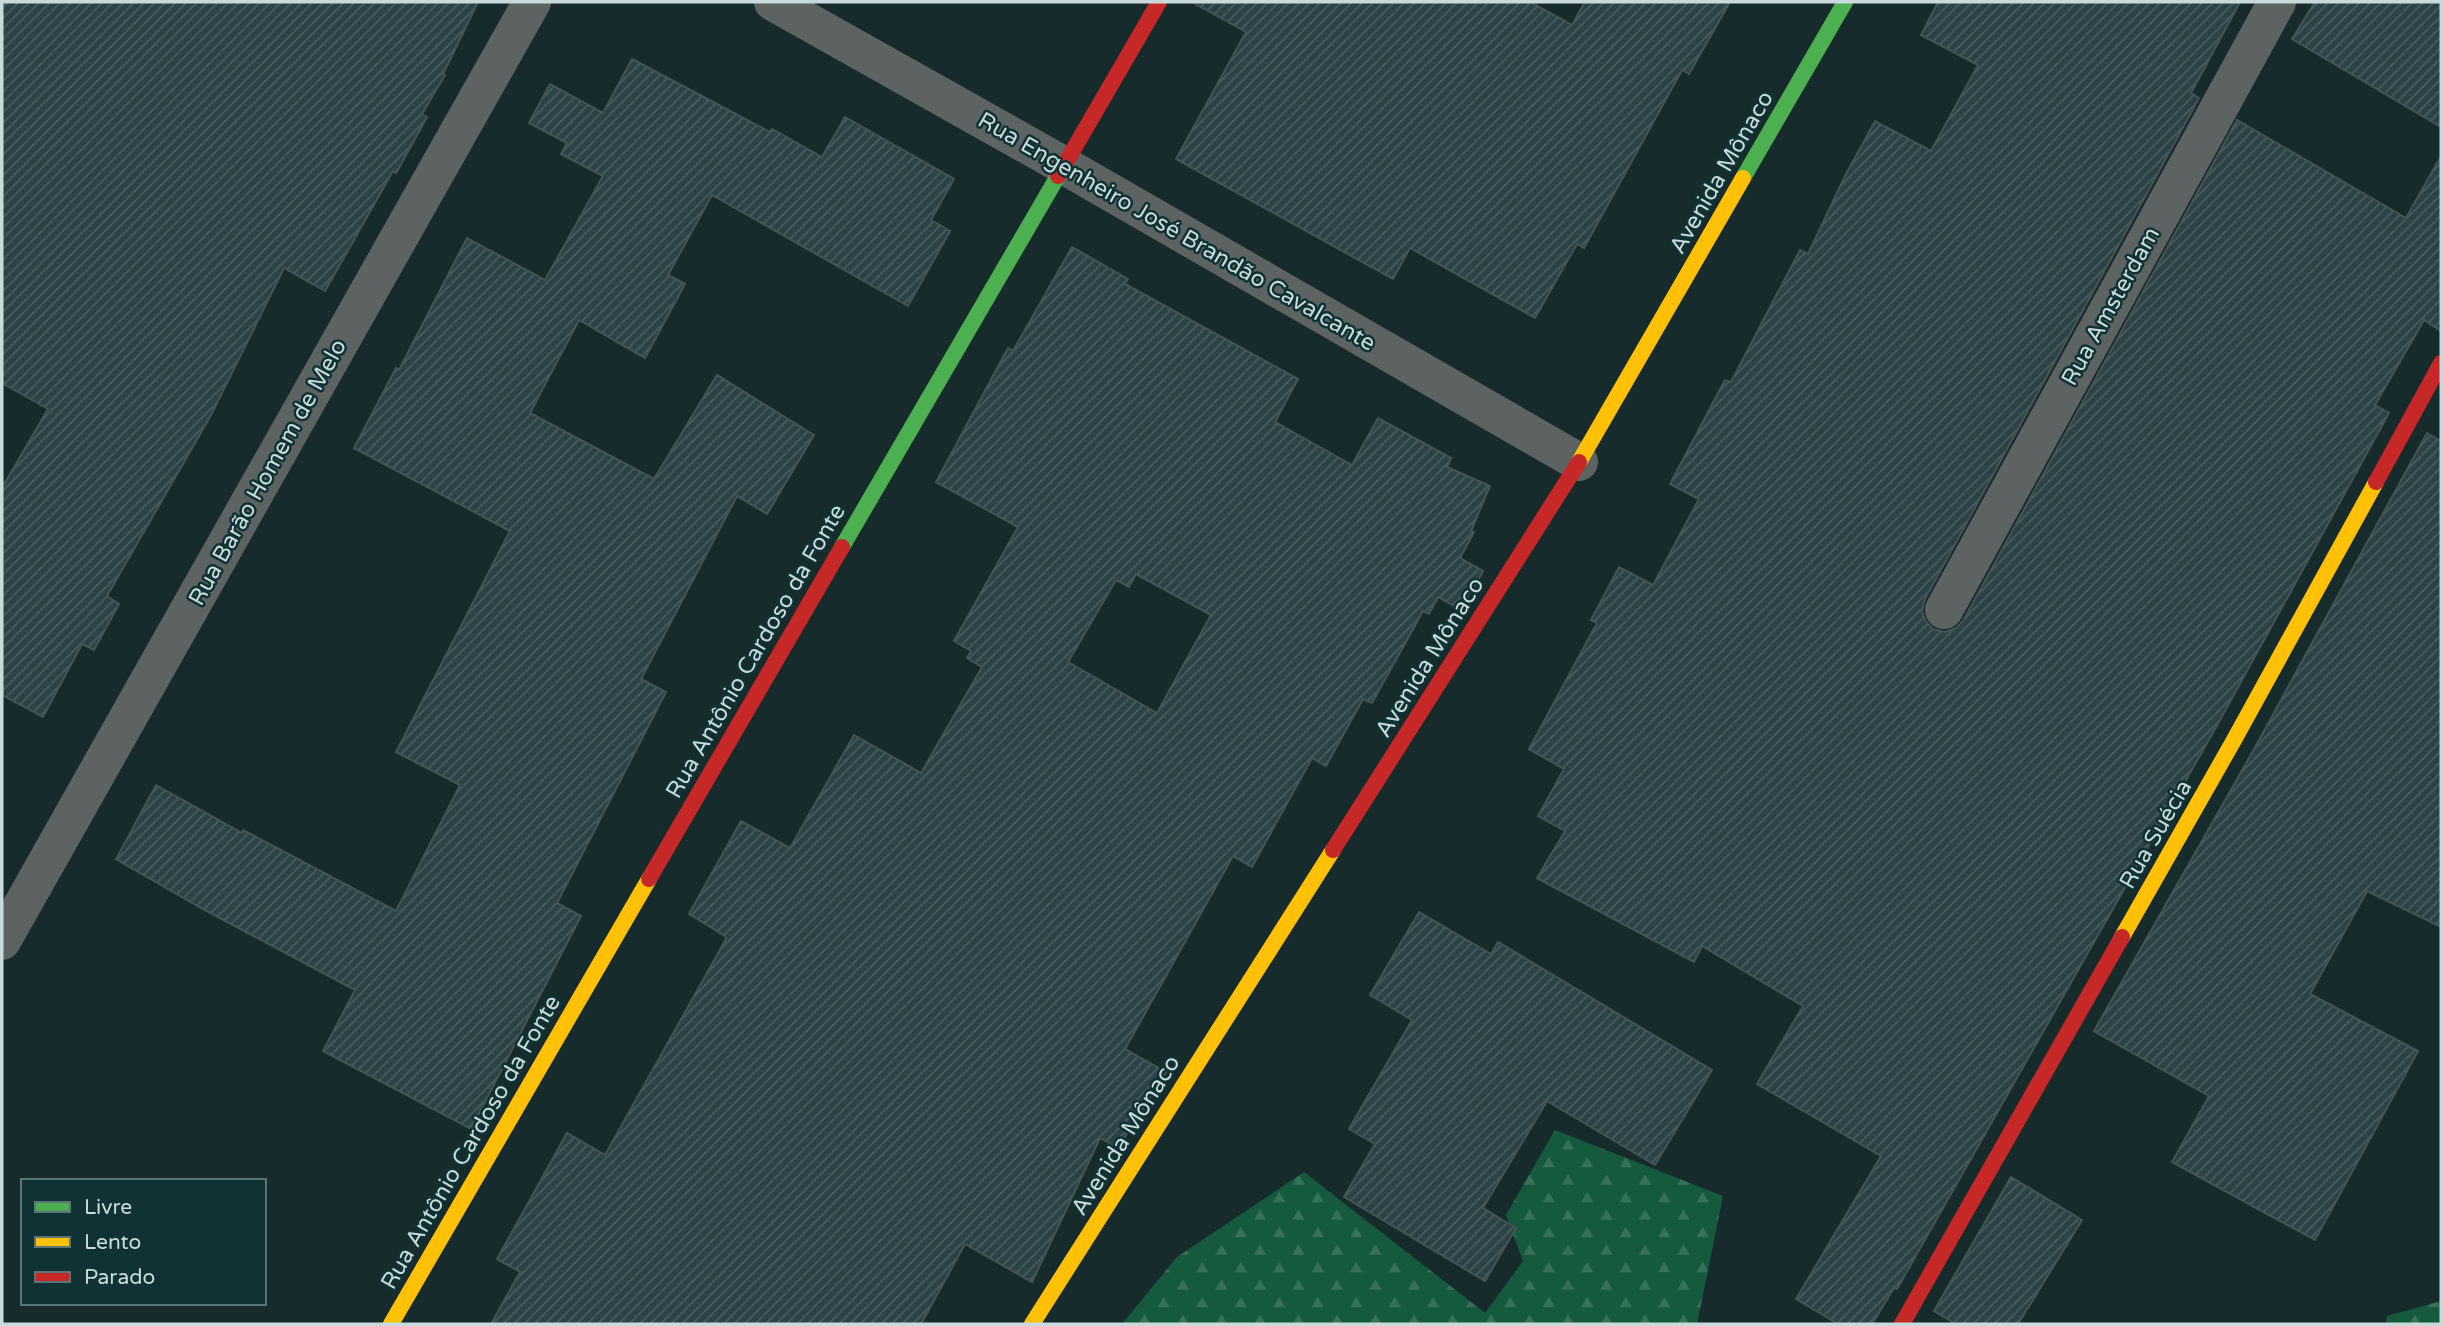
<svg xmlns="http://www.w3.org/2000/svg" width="2443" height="1326" viewBox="0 0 2443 1326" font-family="'Varela Round',sans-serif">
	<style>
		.forest { fill: url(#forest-firs) }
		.building { fill: url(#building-hatch); stroke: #455456; stroke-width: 2; fill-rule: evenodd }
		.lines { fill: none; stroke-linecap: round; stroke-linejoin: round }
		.street { stroke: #5c6362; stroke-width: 38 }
		.fast { stroke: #4caf50; stroke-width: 16 }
		.slow { stroke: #ffc107; stroke-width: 16 }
		.jam { stroke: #c62828; stroke-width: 16 }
		.labels { text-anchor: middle; stroke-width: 5; stroke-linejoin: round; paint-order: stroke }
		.street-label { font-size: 23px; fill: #c8dadb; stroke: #103234 }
	</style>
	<defs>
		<pattern id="forest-firs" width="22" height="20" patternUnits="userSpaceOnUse" patternTransform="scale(1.75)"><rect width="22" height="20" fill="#155a3c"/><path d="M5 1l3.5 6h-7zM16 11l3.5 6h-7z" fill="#367158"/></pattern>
		<pattern id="building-hatch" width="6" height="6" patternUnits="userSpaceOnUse" patternTransform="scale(1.75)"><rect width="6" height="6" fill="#2c4246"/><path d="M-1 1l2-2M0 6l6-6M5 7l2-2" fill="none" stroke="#495d60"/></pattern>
	</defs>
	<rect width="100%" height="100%" fill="#182b2c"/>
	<g class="forest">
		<polygon points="1555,1130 1723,1196 1697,1324 1122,1324 1177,1257 1304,1172 1485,1313 1523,1261 1506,1215"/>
		<polygon points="2441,1301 2441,1324 2386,1324 2387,1316"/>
	</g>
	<g class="building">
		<polygon points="2,2 478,2 443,74 445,75 422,114 427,117 396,173 393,171 325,291 284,268 211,415 107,596 119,604 94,650 82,644 43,717 2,695 2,488 48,409 2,383"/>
		<polygon points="1192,2 1530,2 1572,25 1585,2 1730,2 1689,74 1682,70 1584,248 1577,244 1535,318 1410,248 1393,279 1176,159 1246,32"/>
		<polygon points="1938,2 2240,2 2191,93 2199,98 1925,599 1922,611 1926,622 1933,629 1945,632 1956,628 1963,621 2237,120 2406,218 2441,156 2441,331 2424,320 2375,405 2389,413 2215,729 1897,1289 1894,1288 1872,1324 1838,1324 1796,1299 1881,1156 1757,1084 1803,1006 1702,946 1694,962 1537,878 1565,831 1538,816 1564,769 1529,749 1597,623 1591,620 1619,567 1653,585 1699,499 1670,484 1725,380 1731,382 1800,250 1808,254 1845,176 1875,121 1931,151 1978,65 1921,35"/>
		<polygon points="2315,2 2441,2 2441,127 2292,39"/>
		<polygon points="632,59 770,132 772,129 822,157 845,117 954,179 931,220 950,231 908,306 712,195 668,275 685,284 645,358 579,320 530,413 654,479 717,375 814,435 767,514 737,496 641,679 666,692 557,903 581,916 471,1129 323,1051 355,990 203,909 116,859 156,785 242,833 243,830 396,911 460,785 396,752 510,531 354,448 396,368 399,370 467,238 545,280 603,176 561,154 567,143 529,123 550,84 603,113"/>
		<path d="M1072,247L1128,279L1125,284L1298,379L1275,422L1352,465L1378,418L1451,458L1447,467L1490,486L1471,531L1474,532L1460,558L1483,571L1481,575L1460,609L1438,597L1429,614L1423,611L1372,703L1363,699L1326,766L1312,758L1252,867L1233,856L1125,1049L1166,1072L1118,1148L1100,1138L1032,1282L965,1244L921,1324H491L520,1272L497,1259L567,1133L605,1155L726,939L725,936L689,914L741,821L790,848L854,735L921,773L982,667L967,658L971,651L954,641L1018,527L936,482L1008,348L1013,351ZM1136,574L1211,615L1157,713L1068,662L1116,580L1129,587Z"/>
		<polygon points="2427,433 2441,441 2441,927 2367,891 2310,994 2418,1051 2315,1240 2172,1162 2209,1096 2094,1031 2253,751"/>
		<polygon points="1419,912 1491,954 1498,942 1712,1070 1655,1165 1547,1101 1483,1208 1516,1228 1485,1281 1344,1197 1375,1144 1349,1129 1412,1020 1370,995"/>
		<polygon points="2011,1177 2082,1220 2018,1324 1956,1324 1934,1311"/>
	</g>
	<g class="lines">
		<g class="street">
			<polyline points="773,2 1065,166 1579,462"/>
			<polyline points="1944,610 2277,2"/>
			<polyline points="2,941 532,2"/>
		</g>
		<g class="fast">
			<polyline points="1743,178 1845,2"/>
			<polyline points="842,547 1058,176"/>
		</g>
		<g class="slow">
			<polyline points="1579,462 1743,178"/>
			<polyline points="2122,937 2234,740 2376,482"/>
			<polyline points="391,1324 649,879"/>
			<polyline points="1032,1324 1333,850"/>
		</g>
		<g class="jam">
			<polyline points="1058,176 1159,2"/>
			<polyline points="2376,482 2441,363"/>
			<polyline points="1333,850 1579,462"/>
			<polyline points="649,879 842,547"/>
			<polyline points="1902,1324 2122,937"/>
		</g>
	</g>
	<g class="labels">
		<g class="street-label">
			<text transform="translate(1721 172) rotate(-60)" y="8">Avenida Mônaco</text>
			<text transform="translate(1177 231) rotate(30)" y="8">Rua Engenheiro José Brandão Cavalcante</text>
			<text transform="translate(2110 306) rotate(-61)" y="8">Rua Amsterdam</text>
			<text transform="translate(267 472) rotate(-61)" y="8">Rua Barão Homem de Melo</text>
			<text transform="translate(755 651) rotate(-60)" y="8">Rua Antônio Cardoso da Fonte</text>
			<text transform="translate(1429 657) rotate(-58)" y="8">Avenida Mônaco</text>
			<text transform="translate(2155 834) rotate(-60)" y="8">Rua Suécia</text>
			<text transform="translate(1125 1135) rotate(-58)" y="8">Avenida Mônaco</text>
			<text transform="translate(470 1142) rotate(-60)" y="8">Rua Antônio Cardoso da Fonte</text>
		</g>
	</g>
	<rect width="2443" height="1326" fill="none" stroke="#c8dadb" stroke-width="7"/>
	<rect x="21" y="1179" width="245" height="126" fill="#103234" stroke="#5a7577" stroke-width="2"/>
	<rect x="35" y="1202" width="35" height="10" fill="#4caf50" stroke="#5a7577" stroke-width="2"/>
	<text x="84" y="1214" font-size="21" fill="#c8dadb">Livre</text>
	<rect x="35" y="1237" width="35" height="10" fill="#ffc107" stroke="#5a7577" stroke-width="2"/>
	<text x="84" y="1249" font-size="21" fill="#c8dadb">Lento</text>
	<rect x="35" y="1272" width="35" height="10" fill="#c62828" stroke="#5a7577" stroke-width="2"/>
	<text x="84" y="1284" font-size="21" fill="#c8dadb">Parado</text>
</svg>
